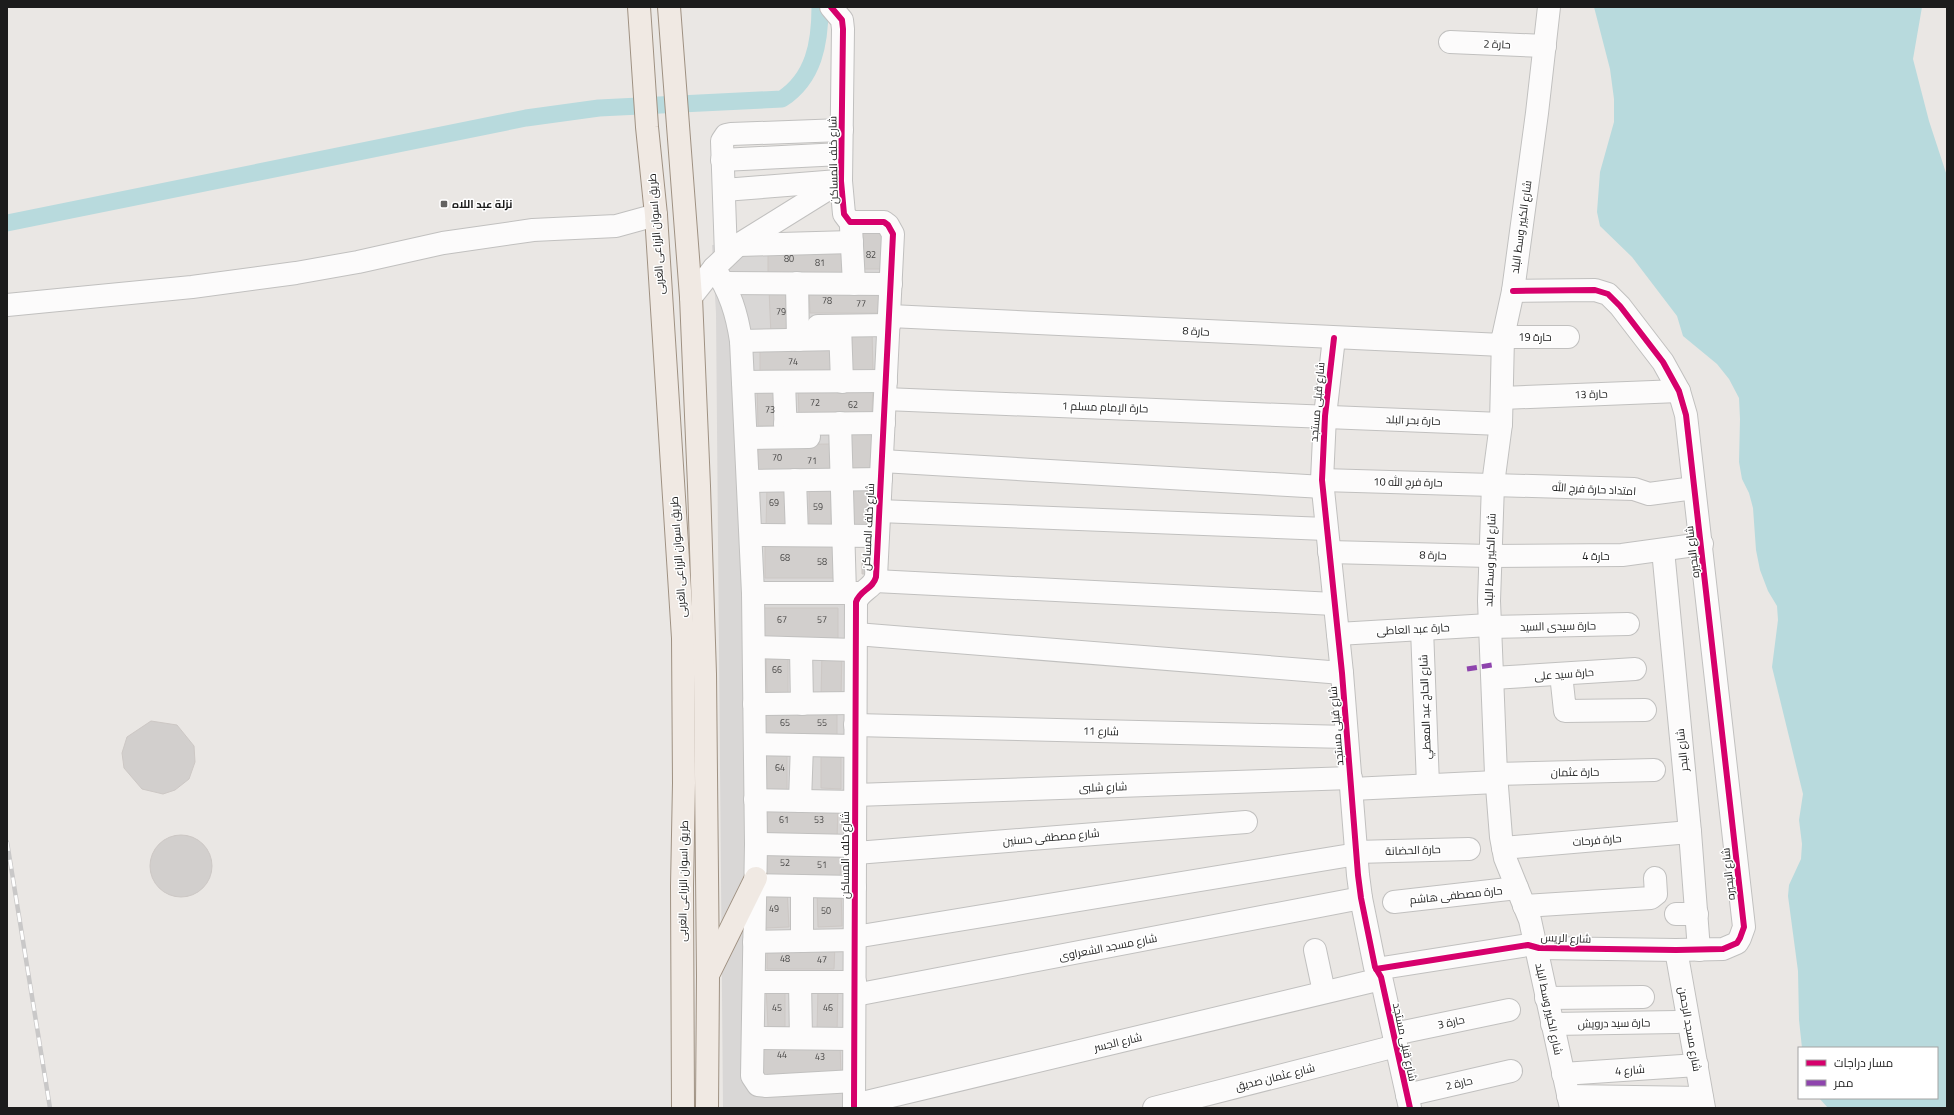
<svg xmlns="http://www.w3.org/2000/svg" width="1954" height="1115" viewBox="0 0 1954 1115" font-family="'Titillium Web',Cairo,sans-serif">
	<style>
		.residential { fill: #d9d7d6 }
		.water { fill: #b8dadd }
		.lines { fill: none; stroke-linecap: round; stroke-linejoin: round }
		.canal { stroke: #b8dadd; stroke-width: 17 }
		.building { fill: #d2cfcd; stroke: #cdc8c5 }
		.minor-casing { stroke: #c1c0bf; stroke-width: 24 }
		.major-casing { stroke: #9f9182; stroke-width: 24 }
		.minor { stroke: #fcfbfb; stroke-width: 22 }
		.major { stroke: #f0e9e3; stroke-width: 22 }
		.rail-casing { stroke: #c9c8c8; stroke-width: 4.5 }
		.rail { stroke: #fff; stroke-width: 3; stroke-dasharray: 9; stroke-linecap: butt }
		.quiet { stroke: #8e44ad; stroke-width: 5; stroke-dasharray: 10 5; stroke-linecap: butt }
		.cycleway-casing { stroke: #fff; stroke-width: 8 }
		.cycleway { stroke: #d6006c; stroke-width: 6 }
		.poi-dot { fill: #646362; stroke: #fff; stroke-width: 1.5 }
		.labels { text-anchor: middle; stroke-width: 3; stroke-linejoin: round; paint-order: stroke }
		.number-label { font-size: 9px; fill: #4a4948 }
		.street-label { font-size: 11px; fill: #1c1c1c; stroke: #fff }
		.poi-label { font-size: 11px; font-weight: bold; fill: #1c1c1c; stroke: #fff; text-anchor: start }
	</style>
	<rect width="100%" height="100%" fill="#eae7e4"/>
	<polygon class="residential" points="882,226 873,543 850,544 852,1108 723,1108 716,313 712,245 846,237"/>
	<polygon class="water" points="1594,7 1922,7 1913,59 1929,121 1947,176 1947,1108 1828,1108 1819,1098 1937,1098 1937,1048 1802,1048 1799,1020 1798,971 1788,896 1789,885 1801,859 1802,844 1799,820 1803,794 1772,667 1778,620 1777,606 1768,591 1760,570 1756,550 1753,508 1749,493 1742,479 1739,462 1740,419 1739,398 1729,379 1717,364 1683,336 1677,316 1632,257 1600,226 1597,212 1600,172 1614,122 1614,99 1610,69"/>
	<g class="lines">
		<path class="canal" d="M7,223L526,118L599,108L782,99C814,78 820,43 820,7"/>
	</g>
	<g class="building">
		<polygon points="884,229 884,269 862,269 861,230"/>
		<polygon points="768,247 845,247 845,274 768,275"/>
		<polygon points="790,288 793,335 771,336 769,289"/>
		<polygon points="809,288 880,289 880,313 810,313"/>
		<polygon points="852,329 872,329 873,372 852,372"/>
		<polygon points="831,344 831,371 760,372 760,346"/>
		<polygon points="757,386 779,386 779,426 758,426"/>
		<polygon points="873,386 872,414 799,416 798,387"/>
		<polygon points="872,425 871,468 852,468 851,426"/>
		<polygon points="830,444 830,472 758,473 758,445"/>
		<polygon points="852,482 872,483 872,529 852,529"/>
		<rect x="809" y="484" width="22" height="42"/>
		<polygon points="767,485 790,485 789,527 766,527"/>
		<polygon points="837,544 837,578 765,578 765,545"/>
		<polygon points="872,562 871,574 862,574 862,563"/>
		<polygon points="764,608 838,608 838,643 764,642"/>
		<polygon points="788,649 788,694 767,694 766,650"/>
		<polygon points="822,650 842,651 841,698 821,698"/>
		<polygon points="765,707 837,707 837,736 765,735"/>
		<polygon points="151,721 177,725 194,746 195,762 189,779 175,790 163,794 142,789 124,768 122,753 127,737"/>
		<polygon points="765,748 787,748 787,792 764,792"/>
		<polygon points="821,748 841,748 841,789 821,788"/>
		<polygon points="765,804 838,805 837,841 765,839"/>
		<circle cx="181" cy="866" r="31"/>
		<polygon points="766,849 841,851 840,881 765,879"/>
		<polygon points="787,888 789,927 765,928 763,889"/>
		<polygon points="841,888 842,926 818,927 817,889"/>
		<polygon points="835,944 834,969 767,969 767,947"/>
		<polygon points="785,985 785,1027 768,1027 766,986"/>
		<polygon points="818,988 838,988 837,1032 817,1032"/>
		<polygon points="762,1044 840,1044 841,1074 762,1077"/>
	</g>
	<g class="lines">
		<g class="minor-casing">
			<g id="minor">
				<path d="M831,7L842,20L843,29L841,181L844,214L850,222H884L888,225L893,234L876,577C873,589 860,590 856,602L854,1108"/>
				<polyline points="1549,7 1537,113 1513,291 1503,337 1501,424 1493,484 1489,601 1496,774 1501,837 1505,858 1530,920 1571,1108"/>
				<polyline points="1450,42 1545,46"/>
				<polyline points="722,160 841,154"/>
				<polyline points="724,190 838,181"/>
				<polyline points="851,227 854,284"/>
				<polyline points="739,245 852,242"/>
				<polyline points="726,255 722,141 726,135 731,134 842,130"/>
				<path d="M714,268C730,291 737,314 741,341L753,593L756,844L752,1076L758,1085L766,1086L854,1081"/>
				<polyline points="725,283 891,284"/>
				<polyline points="797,283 798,340"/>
				<polyline points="691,297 714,268 738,245 841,181"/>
				<polyline points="7,305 192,287 296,273 358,262 443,243 533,230 616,226 656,215"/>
				<polyline points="890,316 1502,345"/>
				<polyline points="818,326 889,325"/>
				<polyline points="840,326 842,382"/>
				<polyline points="1503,337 1568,337"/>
				<polyline points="1334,338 1325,416 1322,480 1342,673 1358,875 1361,898 1375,967 1381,977 1410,1108"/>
				<polyline points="741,341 840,339"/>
				<polyline points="743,382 886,381"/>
				<polyline points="784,382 786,437"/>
				<polyline points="1502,398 1679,391"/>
				<polyline points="885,399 1501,424"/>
				<polyline points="840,423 845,593"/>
				<polyline points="785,424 884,423"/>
				<polyline points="746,438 809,437"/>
				<polyline points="882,461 1323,487"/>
				<polyline points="795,480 797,535"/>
				<polyline points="1322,480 1634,489 1649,494 1694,488"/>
				<polyline points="749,481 881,479"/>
				<polyline points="879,511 1326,529"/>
				<polyline points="751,535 878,536"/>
				<polyline points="1663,550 1690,832 1699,950"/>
				<polyline points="1329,552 1489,556 1622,555 1702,544"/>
				<polyline points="875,581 1334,604"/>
				<polyline points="753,593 858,593"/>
				<polyline points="1489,627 1628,624"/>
				<polyline points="1422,629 1428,785"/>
				<polyline points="856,634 1342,673"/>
				<polyline points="1338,634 1489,625"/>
				<polyline points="754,647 855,650"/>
				<polyline points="801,649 802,704"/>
				<polyline points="1561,674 1565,711 1645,710"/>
				<polyline points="1493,678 1635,669"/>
				<polyline points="754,704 855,703"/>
				<polyline points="855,725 1347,737"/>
				<polyline points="755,744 855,746"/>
				<polyline points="1496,774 1654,770"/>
				<polyline points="1352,789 1496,782"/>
				<polyline points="855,795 1351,778"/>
				<polyline points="755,800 855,802"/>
				<polyline points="800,801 802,745"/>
				<polyline points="756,844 855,846"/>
				<polyline points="1503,848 1690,832"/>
				<polyline points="1356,852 1469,849"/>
				<polyline points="856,853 1246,822"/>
				<polyline points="755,885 855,887"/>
				<polyline points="1394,902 1517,888"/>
				<polyline points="1524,906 1651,898 1656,894 1655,878"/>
				<polyline points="1676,914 1697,914"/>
				<polyline points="855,937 1357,854"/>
				<polyline points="802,941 802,886"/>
				<polyline points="754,942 855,940"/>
				<polyline points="1315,950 1324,992"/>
				<polyline points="1676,950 1704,1108"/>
				<polyline points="1376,969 1528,945 1539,948 1676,950 1723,949 1737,943 1740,938 1744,927 1686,415 1679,391 1663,362 1620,306 1608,294 1595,290 1513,291"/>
				<polyline points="754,982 855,982"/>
				<polyline points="800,982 801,1038"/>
				<polyline points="855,995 1361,898"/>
				<polyline points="1546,998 1643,997"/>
				<polyline points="1552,1024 1677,1022"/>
				<polyline points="1394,1034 1509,1010"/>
				<polyline points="753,1038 854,1039"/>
				<polyline points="1563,1074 1697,1065"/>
				<polyline points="1407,1095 1511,1071"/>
				<polyline points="1568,1096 1702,1098"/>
				<polyline points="854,1105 1381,979"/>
				<polyline points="1154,1108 1396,1046"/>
			</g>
		</g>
		<g class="major-casing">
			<g id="major">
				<polyline points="639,7 647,127 656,215 683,638 684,783 682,886 683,1108"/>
				<polyline points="669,7 691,297 699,486 705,674 708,976 707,1108"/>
				<polyline points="710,971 756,878"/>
			</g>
		</g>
		<use href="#minor" class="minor"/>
		<use href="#major" class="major"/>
		<g class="rail-casing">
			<polyline id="rail" points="7,842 50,1108"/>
		</g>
		<use href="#rail" class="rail"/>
		<polyline class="quiet" points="1467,669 1492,665"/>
		<g class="cycleway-casing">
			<g id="cycleway">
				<path d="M831,7L842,20L843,29L841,181L844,214L850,222H884L888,225L893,234L876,577C873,589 860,590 856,602L854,1108"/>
				<polyline points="1334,338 1325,416 1322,480 1342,673 1358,875 1361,898 1375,967 1381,977 1410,1108"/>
				<polyline points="1376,969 1528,945 1539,948 1676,950 1723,949 1737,943 1740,938 1744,927 1686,415 1679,391 1663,362 1620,306 1608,294 1595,290 1513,291"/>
			</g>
		</g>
		<use href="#cycleway" class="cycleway"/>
	</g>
	<rect class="poi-dot" x="440" y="200" width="8" height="8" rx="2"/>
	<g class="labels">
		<g class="number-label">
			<text x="871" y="258">82</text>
			<text x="789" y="262">80</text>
			<text x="820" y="266">81</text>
			<text x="827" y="304">78</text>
			<text x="861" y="307">77</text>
			<text x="781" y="315">79</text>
			<text x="793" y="365">74</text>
			<text x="815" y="406">72</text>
			<text x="853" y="408">62</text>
			<text x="770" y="413">73</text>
			<text x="777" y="461">70</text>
			<text x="812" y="464">71</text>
			<text x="774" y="506">69</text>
			<text x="818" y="510">59</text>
			<text x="785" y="561">68</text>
			<text x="822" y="565">58</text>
			<text x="782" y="623">67</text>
			<text x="822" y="623">57</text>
			<text x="777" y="673">66</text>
			<text x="785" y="726">65</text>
			<text x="822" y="726">55</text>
			<text x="780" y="771">64</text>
			<text x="784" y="823">61</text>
			<text x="819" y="823">53</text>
			<text x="785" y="866">52</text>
			<text x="822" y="868">51</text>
			<text x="774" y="912">49</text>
			<text x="826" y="914">50</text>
			<text x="785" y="962">48</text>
			<text x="822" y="963">47</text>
			<text x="777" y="1011">45</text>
			<text x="828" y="1011">46</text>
			<text x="782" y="1058">44</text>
			<text x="820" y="1060">43</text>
		</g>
		<g class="street-label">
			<text transform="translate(1497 44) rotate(2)" y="4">حارة 2</text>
			<text transform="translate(833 160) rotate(-91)" y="4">شارع خلف المساكن</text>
			<text transform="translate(1521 227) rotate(-82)" y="4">شارع الكبير وسط البلد</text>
			<text transform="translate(656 234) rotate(-94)" y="4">طريق اسوان الزراعى الغربى</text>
			<text transform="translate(1196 331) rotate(3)" y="4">حارة 8</text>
			<text x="1535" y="341">حارة 19</text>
			<text transform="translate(1591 394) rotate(-2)" y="4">حارة 13</text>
			<text transform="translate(1317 402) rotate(-85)" y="4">شارع قبلى مستجد</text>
			<text transform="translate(1105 407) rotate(2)" y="4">حارة الإمام مسلم 1</text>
			<text transform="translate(1413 420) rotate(2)" y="4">حارة بحر البلد</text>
			<text transform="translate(1408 482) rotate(1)" y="4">حارة فرج الله 10</text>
			<text transform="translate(1594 489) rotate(3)" y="4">امتداد حارة فرج الله</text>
			<text transform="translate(868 527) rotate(-87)" y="4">شارع خلف المساكن</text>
			<text transform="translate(1692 552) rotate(-97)" y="4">شارع البحيره</text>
			<text transform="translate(1433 555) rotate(2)" y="4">حارة 8</text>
			<text x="1596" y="560">حارة 4</text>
			<text transform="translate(678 557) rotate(-94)" y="4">طريق اسوان الزراعى الغربى</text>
			<text transform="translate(1490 560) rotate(-88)" y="4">شارع الكبير وسط البلد</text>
			<text transform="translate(1558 626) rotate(-1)" y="4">حارة سيدى السيد</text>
			<text transform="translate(1413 629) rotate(-3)" y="4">حارة عبد العاطى</text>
			<text transform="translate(1564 674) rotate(-4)" y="4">حارة سيد على</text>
			<text transform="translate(1425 707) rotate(-92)" y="4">شارع الحاج عبد المعطي</text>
			<text transform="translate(1336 726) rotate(-95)" y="4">شارع قبلى مستجد</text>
			<text transform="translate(1101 731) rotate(1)" y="4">شارع 11</text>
			<text transform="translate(1682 750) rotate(-96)" y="4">شارع البحر</text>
			<text transform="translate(1575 772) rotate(-1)" y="4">حارة عثمان</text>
			<text transform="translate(1103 787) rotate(-2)" y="4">شارع شلبى</text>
			<text transform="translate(1051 837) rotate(-5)" y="4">شارع مصطفى حسنين</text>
			<text transform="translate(1597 840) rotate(-5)" y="4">حارة فرحات</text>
			<text transform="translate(1413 850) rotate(-2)" y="4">حارة الحضانة</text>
			<text transform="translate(845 855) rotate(-90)" y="4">شارع خلف المساكن</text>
			<text transform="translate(1728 874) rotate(-96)" y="4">شارع البحيره</text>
			<text transform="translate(683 881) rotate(-89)" y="4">طريق اسوان الزراعى الغربى</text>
			<text transform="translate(1456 895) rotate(-6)" y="4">حارة مصطفى هاشم</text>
			<text transform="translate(1566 938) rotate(2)" y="4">شارع الريس</text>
			<text transform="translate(1108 947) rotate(-11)" y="4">شارع مسجد الشعراوى</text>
			<text transform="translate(1549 1009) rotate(78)" y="4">شارع الكبير وسط البلد</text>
			<text transform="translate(1451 1022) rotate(-12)" y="4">حارة 3</text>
			<text transform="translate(1614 1023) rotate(-1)" y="4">حارة سيد درويش</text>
			<text transform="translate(1690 1029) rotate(80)" y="4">شارع مسجد الرحمن</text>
			<text transform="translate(1118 1042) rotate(-13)" y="4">شارع الجسر</text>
			<text transform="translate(1405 1042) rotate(78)" y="4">شارع قبلى مستجد</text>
			<text transform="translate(1630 1070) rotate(-4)" y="4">شارع 4</text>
			<text transform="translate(1275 1077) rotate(-14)" y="4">شارع عثمان صديق</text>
			<text transform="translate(1459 1083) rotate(-13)" y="4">حارة 2</text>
		</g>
		<g class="poi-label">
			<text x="452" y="208">نزلة عبد اللاه</text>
		</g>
	</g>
	<rect width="1954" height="1115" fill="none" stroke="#1c1c1c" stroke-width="16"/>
	<rect x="1798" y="1047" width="140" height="52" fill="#ffffff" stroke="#a4a4a4"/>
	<rect x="1806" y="1060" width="20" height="6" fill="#d6006c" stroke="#a4a4a4"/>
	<text x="1834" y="1067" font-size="12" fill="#1c1c1c">مسار دراجات</text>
	<rect x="1806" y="1080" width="20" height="6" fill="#8e44ad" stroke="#a4a4a4"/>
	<text x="1834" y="1087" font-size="12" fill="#1c1c1c">ممر</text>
</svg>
